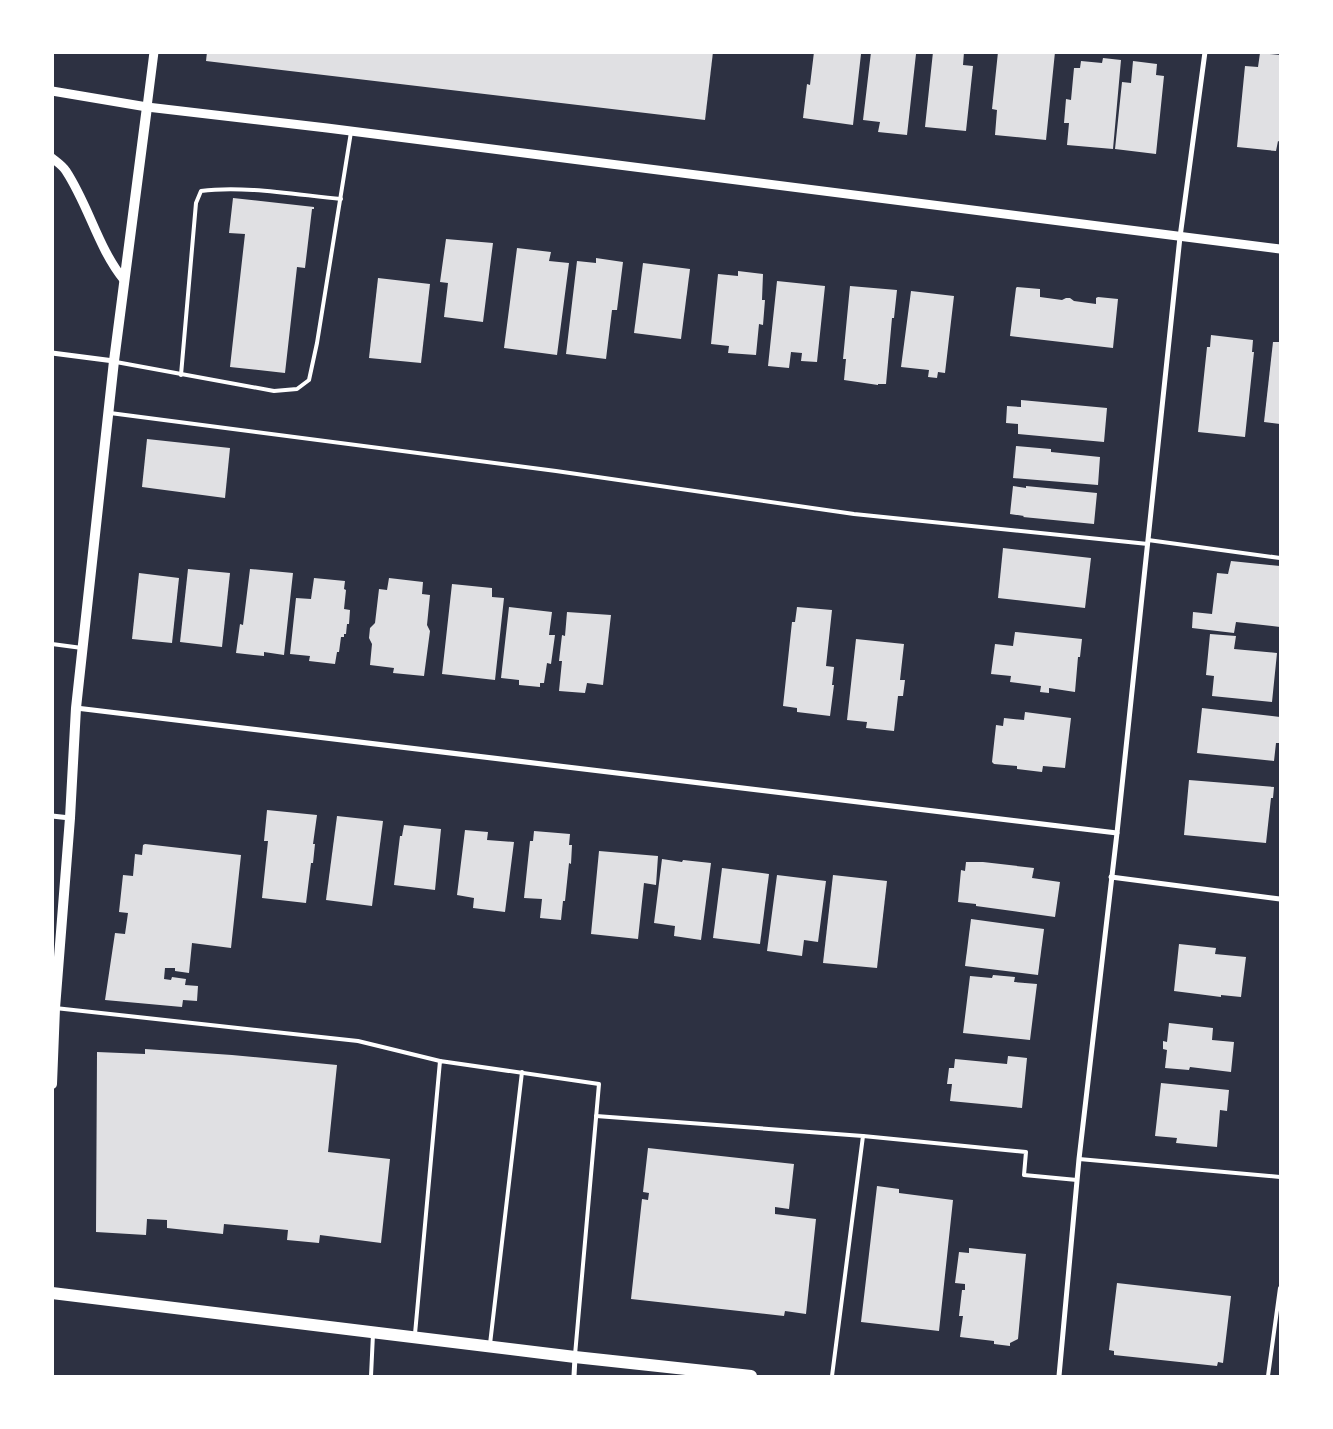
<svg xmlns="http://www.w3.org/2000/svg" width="1333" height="1429" viewBox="0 0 1333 1429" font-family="Overpass,sans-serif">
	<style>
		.building { fill: #e0e0e3 }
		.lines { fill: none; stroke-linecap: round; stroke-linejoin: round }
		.service { stroke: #fff; stroke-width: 4 }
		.minor { stroke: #fff; stroke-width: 5 }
		.tertiary { stroke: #fff; stroke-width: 9 }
		.secondary { stroke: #fff; stroke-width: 10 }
		.primary { stroke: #fff; stroke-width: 12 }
	</style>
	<rect width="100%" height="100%" fill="#2d3142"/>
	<g class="building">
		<polygon points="207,52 713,52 705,120 206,61"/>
		<polygon points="814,52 855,52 861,54 853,125 803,118 807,84 810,85"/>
		<polygon points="871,52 916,54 907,135 878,132 880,122 863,120"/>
		<polygon points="933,52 964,52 963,65 973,66 966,131 925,127"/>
		<polygon points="998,52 1055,52 1046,140 995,135 997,110 992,109"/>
		<polygon points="1260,53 1280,55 1280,142 1278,141 1276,151 1237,147 1245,66 1258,67"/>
		<polygon points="1103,58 1121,60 1113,149 1067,145 1069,123 1064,123 1066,99 1071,100 1074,68 1080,68 1081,61 1102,63"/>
		<polygon points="1133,61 1157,64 1156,75 1164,76 1156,154 1115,149 1122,82 1131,83"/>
		<polygon points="233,198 314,207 314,209 312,209 305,268 297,267 285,373 230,367 245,234 229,233"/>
		<polygon points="446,239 493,243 483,322 444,317 448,283 440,282"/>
		<polygon points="517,248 551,252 549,261 569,263 557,355 504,348"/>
		<polygon points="596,258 623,262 617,310 612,310 606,359 566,354 577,261 596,263"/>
		<polygon points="643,263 690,269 681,339 634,333"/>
		<polygon points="738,271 763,274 762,300 765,300 763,325 759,324 756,355 728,353 729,346 711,344 718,274 738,276"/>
		<polygon points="378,278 430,284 421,363 369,358"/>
		<polygon points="777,281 825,286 817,362 801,361 802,353 791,352 789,368 768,366"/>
		<polygon points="850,286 897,290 894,318 892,318 886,384 878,384 878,385 844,380 846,359 843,359"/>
		<polygon points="1017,287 1040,289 1040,297 1062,300 1066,298 1070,298 1074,301 1096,304 1096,298 1098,297 1118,299 1113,348 1010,336 1016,288"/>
		<polygon points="911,291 954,296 945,373 938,372 937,378 928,377 929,370 901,367"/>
		<polygon points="1211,335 1253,340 1252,352 1254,352 1245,437 1198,432 1207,347 1210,347"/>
		<polygon points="1273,342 1280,342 1280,424 1264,422"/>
		<polygon points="1021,400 1107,408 1104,442 1018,434 1018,424 1006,423 1007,406 1021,407"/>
		<polygon points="147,439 230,448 225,498 142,487"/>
		<polygon points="1016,446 1051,449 1051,452 1100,457 1098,485 1013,478"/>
		<polygon points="1013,486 1026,488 1026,486 1097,493 1094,524 1023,517 1024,516 1010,514"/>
		<polygon points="1003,548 1091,558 1085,608 998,598"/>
		<polygon points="1231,561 1280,566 1280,627 1236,622 1234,633 1192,628 1193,612 1212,614 1217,573 1228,574"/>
		<polygon points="188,569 230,573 222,647 180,642"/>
		<polygon points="250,569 293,573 284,655 264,652 264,656 236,653 240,624 243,625"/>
		<polygon points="139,573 179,578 172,643 132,639"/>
		<polygon points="314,578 345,581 344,589 346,590 344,609 350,610 349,624 347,624 346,634 344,634 344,637 341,637 339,652 337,652 335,664 309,661 310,656 290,654 296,598 311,599"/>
		<polygon points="389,578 423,582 422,594 430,595 427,625 430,631 424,676 393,673 394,668 370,665 372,644 369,638 370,628 375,623 379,589 387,590"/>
		<polygon points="452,584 492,588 492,597 504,598 495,680 442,674"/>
		<polygon points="509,607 552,612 549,635 555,635 551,664 547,663 544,683 540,683 540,687 519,685 519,680 501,678"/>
		<polygon points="797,607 832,610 826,666 834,667 832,685 834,685 830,716 797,712 797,708 783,706 792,622 795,622"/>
		<polygon points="567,612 611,615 603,685 587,683 585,693 559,691 562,661 559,661 562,635 565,636"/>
		<polygon points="1015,632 1082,639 1080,657 1078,657 1075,692 1049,688 1049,693 1040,692 1041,686 1010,682 1011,676 991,674 995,644 1013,646"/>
		<polygon points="1210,634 1236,636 1234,649 1277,653 1272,702 1212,696 1214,676 1206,675"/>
		<polygon points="856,639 904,644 900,680 905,680 903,696 898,696 894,731 866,728 867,722 847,720"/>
		<polygon points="1202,708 1280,717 1280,743 1276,743 1274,761 1197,753"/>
		<polygon points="1025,712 1071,718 1065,768 1043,766 1042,772 1017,769 1017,766 994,764 992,762 996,725 1003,726 1004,718 1024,720"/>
		<polygon points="1189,780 1274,787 1273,798 1271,798 1266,843 1184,835"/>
		<polygon points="267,810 317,815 313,844 315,844 313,863 311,863 306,903 262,898 268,841 264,841"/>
		<polygon points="337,816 383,821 372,906 326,900"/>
		<polygon points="404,825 441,829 435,890 394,885 400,836 402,836"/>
		<polygon points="465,830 488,832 487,840 514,842 505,912 473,908 474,898 457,895"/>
		<polygon points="534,831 570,834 569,845 572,845 571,864 569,863 565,901 563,901 561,920 540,918 542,899 524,898 530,841 533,841"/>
		<polygon points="145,844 241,855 231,948 192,943 189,973 175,971 175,968 165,968 164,979 171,980 172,977 186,979 185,985 198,986 197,1001 183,1000 182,1007 105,1000 115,933 125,934 128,913 119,912 123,875 133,876 135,854 142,855 143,845"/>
		<polygon points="599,851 658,856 656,885 644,883 638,939 591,934"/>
		<polygon points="662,859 682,862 683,860 711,863 701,940 674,936 675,926 654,923"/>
		<polygon points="966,862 983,862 1034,868 1032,878 1060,882 1055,917 976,906 976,904 958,902 961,870 965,871"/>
		<polygon points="722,868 769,874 760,944 713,938"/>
		<polygon points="777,875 826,881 818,942 804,940 802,956 767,951"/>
		<polygon points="833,875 887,881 877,968 823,963"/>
		<polygon points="971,919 1044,929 1038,975 965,966"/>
		<polygon points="1179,944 1216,948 1215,954 1246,957 1241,997 1221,995 1221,997 1174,991"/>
		<polygon points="993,975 1015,977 1014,982 1037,984 1030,1040 963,1033 970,976 992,978"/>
		<polygon points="1169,1023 1213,1028 1212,1040 1234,1042 1231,1072 1190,1067 1189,1070 1165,1068 1167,1050 1163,1049 1163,1041 1167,1042"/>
		<polygon points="145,1049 232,1055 337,1065 328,1152 390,1159 381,1243 320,1235 319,1243 287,1240 288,1230 224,1224 223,1234 167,1228 167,1220 147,1219 146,1235 96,1232 97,1052 145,1054"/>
		<polygon points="1008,1056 1027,1058 1022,1108 950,1101 952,1084 947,1084 949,1068 954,1068 955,1059 1007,1064"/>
		<polygon points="1161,1083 1229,1090 1227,1111 1220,1110 1217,1147 1176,1143 1177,1138 1155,1136"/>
		<polygon points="648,1148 794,1164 789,1209 775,1207 775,1214 816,1219 806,1314 785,1311 784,1316 631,1299 642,1199 648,1200 649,1193 643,1192"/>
		<polygon points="877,1186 899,1189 899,1193 953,1200 939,1331 861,1322"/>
		<polygon points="969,1248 1026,1254 1018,1339 1010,1343 1010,1346 994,1344 994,1341 960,1337 963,1316 959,1316 962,1290 965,1290 965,1284 955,1283 959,1252 969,1253"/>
		<polygon points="1117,1283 1231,1296 1223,1363 1218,1362 1217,1366 1114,1355 1114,1351 1109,1350"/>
	</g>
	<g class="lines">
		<g class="service">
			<polyline points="116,362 274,391 297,389 309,380 317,343 351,132"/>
			<path d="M181,375L196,203L201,191C243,185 298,195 341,199"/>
			<polyline points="110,413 556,471 854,514 1148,544"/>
			<polyline points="1148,540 1280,558"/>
			<polyline points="52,644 82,648"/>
			<polyline points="55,1008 358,1041 440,1061"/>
			<polyline points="596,1116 863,1136 832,1376"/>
			<polyline points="863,1136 1026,1152 1024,1175 1077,1180"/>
			<polyline points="1079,1159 1280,1177"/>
			<polyline points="415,1334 440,1061 599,1084 575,1355"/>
			<polyline points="490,1344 522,1072"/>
			<polyline points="371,1376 373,1334"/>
			<polyline points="1268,1376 1280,1288"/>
		</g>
		<g class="minor">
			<polyline points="52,353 114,361"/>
			<polyline points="76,708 1117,833"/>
			<polyline points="52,816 70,818"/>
			<polyline points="1111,877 1280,899"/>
			<polyline points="574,1376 575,1357"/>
			<polyline points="1059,1376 1079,1159 1117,833 1180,237 1205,52"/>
		</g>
		<g class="tertiary">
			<polyline points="52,91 147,107 327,128 1280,249"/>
			<polyline points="147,107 154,52"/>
			<path d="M52,158C57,162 63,166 66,171C89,206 98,248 124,280"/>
		</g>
		<polyline class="secondary" points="52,1084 55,1008 70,818 76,708 114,361 147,107"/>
		<polyline class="primary" points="52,1293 575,1357 751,1376"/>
	</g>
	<rect width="1333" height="1429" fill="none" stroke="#ffffff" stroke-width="108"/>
</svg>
